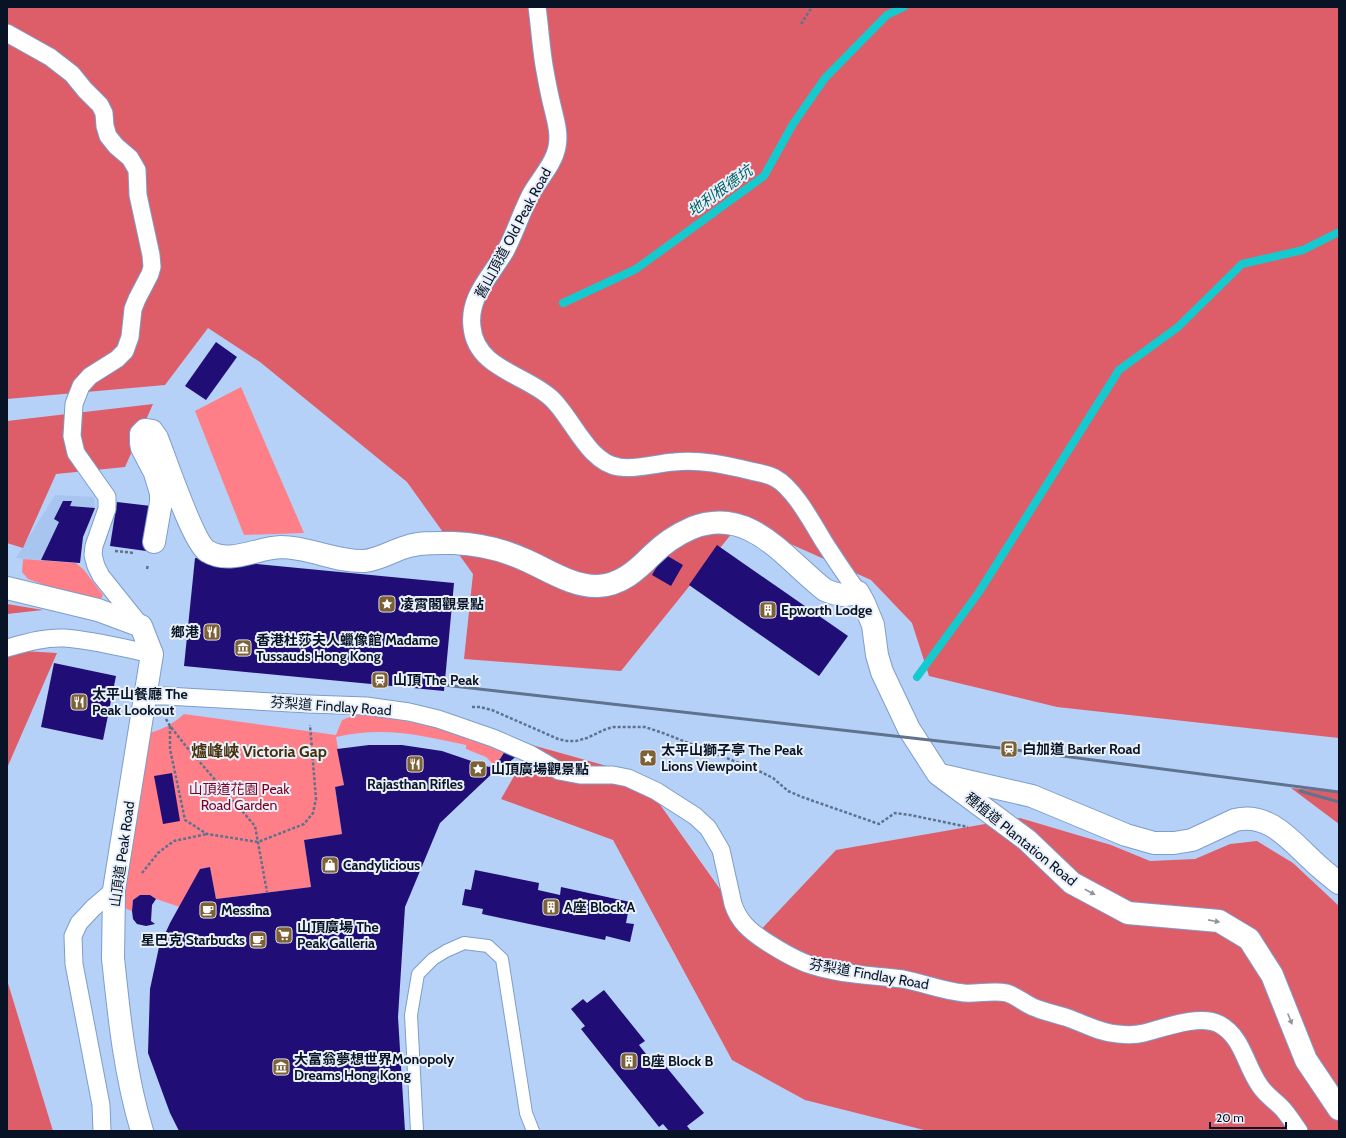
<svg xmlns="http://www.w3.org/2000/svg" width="1346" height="1138" viewBox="0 0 1346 1138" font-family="Cabin,'Noto Sans TC',sans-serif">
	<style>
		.built { fill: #a8c5f0 }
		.green { fill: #fe7f88 }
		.forest { fill: #dd5e69 }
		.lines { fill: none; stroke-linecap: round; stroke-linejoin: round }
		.stream { stroke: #15cace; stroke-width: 8 }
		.building { fill: #200e76 }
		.service-casing { stroke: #7d9dcb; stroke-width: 14 }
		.pedestrian-casing { stroke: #7d9dcb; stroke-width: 19 }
		.minor-casing { stroke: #7d9dcb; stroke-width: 24 }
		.secondary-casing { stroke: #7d9dcb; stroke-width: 24 }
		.path { stroke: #5e718d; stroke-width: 2.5; stroke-dasharray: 3 2; stroke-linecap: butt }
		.service { stroke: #fff; stroke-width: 12 }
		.pedestrian { stroke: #fff; stroke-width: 17 }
		.minor { stroke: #fff; stroke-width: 22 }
		.secondary { stroke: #fff; stroke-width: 22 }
		.rail { stroke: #5f738f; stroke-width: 3 }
		.oneway { fill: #90959d }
		.labels { text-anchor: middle; stroke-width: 4; stroke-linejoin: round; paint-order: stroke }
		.street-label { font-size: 14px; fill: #081425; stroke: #e9f0fa }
		.poi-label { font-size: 14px; font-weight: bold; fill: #081425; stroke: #e9f0fa; text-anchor: start }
		.park-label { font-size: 14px; fill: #7d0021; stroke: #e9f0fa }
		.water-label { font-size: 15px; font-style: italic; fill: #006062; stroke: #e9f0fa }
		.quarter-label { font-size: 16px; font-weight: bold; fill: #45300a; stroke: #e9f0fa }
	</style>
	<rect width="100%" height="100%" fill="#b6d1f7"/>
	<polygon class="built" points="55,495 94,497 95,508 83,537 80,563 16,558"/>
	<g class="green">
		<polygon points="241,387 304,533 244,535 195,411"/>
		<polygon points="23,559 76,563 84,570 103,595 101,599 47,586 28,579 22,572"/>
		<path d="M184,714L336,735L342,720L358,714L378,715L458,732L507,748L500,759L493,764L486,757L466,749V745C420,735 383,726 336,737L344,785L335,787L342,834L304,840L311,887L216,899L210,867L200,869L180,907L156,899L140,895L133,900L132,911L119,906L148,733C162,730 173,724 184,714Z"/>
	</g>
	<g class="forest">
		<polygon points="7,7 1339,7 1339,738 1057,707 929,676 912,623 871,580 741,522 621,671 464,659 473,574 407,482 260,362 208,328 165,385 7,399"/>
		<polygon points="153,404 125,467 56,474 23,548 7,543 7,421"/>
		<polygon points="7,604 43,610 7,614"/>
		<polygon points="7,650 57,653 7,768"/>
		<polygon points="532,745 639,775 754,937 836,850 1020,818 1111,845 1150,861 1195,859 1230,844 1257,841 1293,863 1339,906 1339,1131 928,1131 805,1100 732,1060 613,840 501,799"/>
		<polygon points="1291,788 1339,792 1339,824"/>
		<polygon points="7,980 53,1131 7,1131"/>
	</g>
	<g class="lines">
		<g class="stream">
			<polyline points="563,303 636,269 764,176 793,124 825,78 887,15 904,7"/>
			<polyline points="917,677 979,592 1119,370 1178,327 1242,264 1303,250 1339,232"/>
		</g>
	</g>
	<g class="building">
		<polygon points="216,342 237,357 206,400 185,386"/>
		<polygon points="63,501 72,501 70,506 95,508 83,537 80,563 41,560 59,522 54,519"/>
		<polygon points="117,502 151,506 146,551 110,546"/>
		<polygon points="717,545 848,636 819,676 689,585"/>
		<polygon points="664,554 683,565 671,586 652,575"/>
		<polygon points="195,558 454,583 444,691 184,666"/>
		<polygon points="54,663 116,676 103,740 41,727"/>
		<polygon points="369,745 402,745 442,751 489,767 500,759 507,748 519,754 507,764 500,766 440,823 405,907 398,1017 405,1131 179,1131 170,1113 148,1053 150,989 159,947 170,923 200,869 210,867 216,899 311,887 304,840 342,834 335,787 344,785 337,749"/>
		<polygon points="172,773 180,821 163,824 154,776"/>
		<polygon points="475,870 539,883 538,890 560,895 561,887 630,902 626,923 634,924 630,942 606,936 605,940 482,914 483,909 462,905 465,889 471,890"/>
		<polygon points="140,895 150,895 156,899 152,905 151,921 155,924 146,926 137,924 133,919 132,911 133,900"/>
		<polygon points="604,990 645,1041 639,1045 653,1063 659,1058 704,1113 687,1126 691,1131 669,1131 663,1124 659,1127 581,1029 585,1026 571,1009 583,999 587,1003"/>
	</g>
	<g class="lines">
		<g class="service-casing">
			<polyline id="service" points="417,1131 411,1015 418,974 433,959 446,951 464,943 488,946 502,959 526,1113 533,1131"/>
		</g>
		<g class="pedestrian-casing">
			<g id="pedestrian">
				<path d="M537,7C540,28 541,50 545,71C547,82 549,93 552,105C555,118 560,133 557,147C554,163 541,177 532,192C522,210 516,231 506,250C492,275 468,296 472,327C476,369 525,374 551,398C572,417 588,463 619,467C635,470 658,463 674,462C700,459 726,465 751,471C759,473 768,474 775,478C794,488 813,524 824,542C835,559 846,576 858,592"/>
				<polyline points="7,33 50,57 72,74 85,90 100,105 104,113 105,126 108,136 116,146 130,158 137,170 138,195 151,255 152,267 150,274 137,299 133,309 130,337 125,351 117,359 90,376 81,386 74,404 72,436 76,453 107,497 107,509 94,546 93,555 96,566 101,576 141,626"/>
				<path d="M7,648C25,643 45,637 64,638C93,640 123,648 152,654"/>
				<path d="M146,696H166L309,704L366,706L409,712L438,719L493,738L530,754L559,771L580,775H613L628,778L656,791L695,816L708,828L721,850L733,904C739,922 750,931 765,941C779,950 795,960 811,965C840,975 873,975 903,979C923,983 943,991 964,993C978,994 993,990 1007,993C1016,996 1024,1003 1033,1007C1045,1012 1056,1014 1068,1018C1085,1024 1100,1033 1118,1034C1127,1035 1136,1035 1144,1033C1164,1028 1199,1014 1219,1024C1243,1037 1245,1065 1260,1086C1266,1095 1274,1100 1281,1107C1288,1114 1293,1123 1299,1131"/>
				<polyline points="102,1131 101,1105 74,964 73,936 79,923 93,908 114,890"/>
			</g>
		</g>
		<g class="minor-casing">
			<g id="minor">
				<path d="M154,542L161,502V493L155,473L142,448L141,443V434L145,430L152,431L157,438C165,458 193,542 207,551C230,565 256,548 281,547C309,547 336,562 364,561C378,560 392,551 406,547C420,542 438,543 453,543C478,544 501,549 523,559C547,569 572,587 598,586C621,585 637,570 652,555C663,544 678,534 692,528C750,505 785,559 825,590C837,595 845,597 858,592L864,603L873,625L877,655L882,672L909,729L938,774L1027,840L1072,883L1128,913L1219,921L1249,939L1272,975L1306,1060L1339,1109"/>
				<polyline points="7,588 98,610 141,626 152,654 114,890 113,958"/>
				<path d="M945,776L1032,796L1126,835L1154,843H1174L1192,840L1235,820C1269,812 1290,840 1313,861C1321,869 1330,876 1339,883"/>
			</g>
		</g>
		<g class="secondary-casing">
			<path id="secondary" d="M113,958C119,1016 125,1075 142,1131"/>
		</g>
		<g class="path">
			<polyline points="801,24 812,7"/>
			<polyline points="115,551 134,553"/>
			<polyline points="147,569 148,564"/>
			<polyline points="472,707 480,707 492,710 558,739 567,741 576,741 587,738 606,729 614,727 645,727 663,733 757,770 773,778 788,791 802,797 879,824 895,813 910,815 968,827"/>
			<polyline points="166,719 170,726 185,745 255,826 267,892"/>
			<polyline points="170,726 170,749 185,820 207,834 258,842 304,824 313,813 316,799 310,725"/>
			<polyline points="142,873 158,853 174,841 207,834"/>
		</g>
		<use href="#service" class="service"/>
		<use href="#pedestrian" class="pedestrian"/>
		<use href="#minor" class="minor"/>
		<use href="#secondary" class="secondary"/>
		<g class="rail">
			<polyline points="444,685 1009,749 1339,792"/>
			<polyline points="1300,791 1339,802"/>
		</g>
	</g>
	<defs><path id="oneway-solid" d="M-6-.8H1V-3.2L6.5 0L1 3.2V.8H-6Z"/></defs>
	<g class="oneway">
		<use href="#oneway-solid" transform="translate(1090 892) rotate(28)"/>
		<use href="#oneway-solid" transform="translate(1214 921) rotate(11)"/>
		<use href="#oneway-solid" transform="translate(1290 1019) rotate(68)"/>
	</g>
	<defs>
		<g id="sight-square" transform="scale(0.9)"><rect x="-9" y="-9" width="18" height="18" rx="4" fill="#7d6134" stroke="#e9f0fa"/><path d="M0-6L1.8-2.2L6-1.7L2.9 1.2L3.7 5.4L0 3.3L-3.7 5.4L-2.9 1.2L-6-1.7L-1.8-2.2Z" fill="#fff"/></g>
		<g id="building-square" transform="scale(0.9)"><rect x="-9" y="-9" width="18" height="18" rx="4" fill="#7d6134" stroke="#e9f0fa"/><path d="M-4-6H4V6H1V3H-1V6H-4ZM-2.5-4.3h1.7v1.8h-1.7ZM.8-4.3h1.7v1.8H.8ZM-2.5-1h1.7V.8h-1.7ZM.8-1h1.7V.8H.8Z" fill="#fff"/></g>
		<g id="restaurant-square" transform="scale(0.9)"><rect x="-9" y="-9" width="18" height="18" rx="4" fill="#7d6134" stroke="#e9f0fa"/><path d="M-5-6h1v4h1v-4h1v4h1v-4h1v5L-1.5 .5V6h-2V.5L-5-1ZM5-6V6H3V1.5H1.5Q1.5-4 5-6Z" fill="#fff"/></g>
		<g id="museum-square" transform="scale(0.9)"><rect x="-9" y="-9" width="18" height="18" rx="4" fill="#7d6134" stroke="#e9f0fa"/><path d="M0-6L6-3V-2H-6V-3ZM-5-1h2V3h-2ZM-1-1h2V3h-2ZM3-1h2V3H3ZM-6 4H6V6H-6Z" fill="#fff"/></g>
		<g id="station-square" transform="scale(0.9)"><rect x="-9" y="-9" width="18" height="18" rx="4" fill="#7d6134" stroke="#e9f0fa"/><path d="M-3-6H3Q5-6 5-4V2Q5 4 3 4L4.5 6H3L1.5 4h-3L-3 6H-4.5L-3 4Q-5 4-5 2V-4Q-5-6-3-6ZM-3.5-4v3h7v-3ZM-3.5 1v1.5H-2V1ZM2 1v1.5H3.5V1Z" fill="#fff"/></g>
		<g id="shop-square" transform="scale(0.9)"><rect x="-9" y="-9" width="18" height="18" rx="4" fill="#7d6134" stroke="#e9f0fa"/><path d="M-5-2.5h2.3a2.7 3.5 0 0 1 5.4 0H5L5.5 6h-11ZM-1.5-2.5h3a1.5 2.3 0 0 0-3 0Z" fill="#fff"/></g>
		<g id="cafe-square" transform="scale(0.9)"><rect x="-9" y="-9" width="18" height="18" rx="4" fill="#7d6134" stroke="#e9f0fa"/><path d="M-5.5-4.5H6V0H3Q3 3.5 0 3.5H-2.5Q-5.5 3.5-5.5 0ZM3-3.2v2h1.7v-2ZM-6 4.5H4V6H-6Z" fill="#fff"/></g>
		<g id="supermarket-square" transform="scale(0.9)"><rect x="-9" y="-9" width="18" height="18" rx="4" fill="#7d6134" stroke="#e9f0fa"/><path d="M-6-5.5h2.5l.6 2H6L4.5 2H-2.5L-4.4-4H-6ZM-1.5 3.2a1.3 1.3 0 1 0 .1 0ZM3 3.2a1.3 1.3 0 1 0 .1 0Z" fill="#fff"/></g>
	</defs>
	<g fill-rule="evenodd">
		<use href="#sight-square" x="387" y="604"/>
		<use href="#building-square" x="768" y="610"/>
		<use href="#restaurant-square" x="212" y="632"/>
		<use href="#museum-square" x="243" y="648"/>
		<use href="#station-square" x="380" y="680"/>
		<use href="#restaurant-square" x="79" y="702"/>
		<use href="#station-square" x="1009" y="749"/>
		<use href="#sight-square" x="648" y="758"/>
		<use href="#restaurant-square" x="415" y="764"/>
		<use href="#sight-square" x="478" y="769"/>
		<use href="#shop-square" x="330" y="865"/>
		<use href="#building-square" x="551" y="907"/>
		<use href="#cafe-square" x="208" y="910"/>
		<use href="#supermarket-square" x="284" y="935"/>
		<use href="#cafe-square" x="258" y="940"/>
		<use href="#building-square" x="629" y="1061"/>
		<use href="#museum-square" x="281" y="1067"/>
	</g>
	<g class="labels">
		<g class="street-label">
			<text transform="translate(513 233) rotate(-62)" y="5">舊山頂道 Old Peak Road</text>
			<text transform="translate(331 706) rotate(4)" y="5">芬梨道 Findlay Road</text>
			<text transform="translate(1021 839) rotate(39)" y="5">種植道 Plantation Road</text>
			<text transform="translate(122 854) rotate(-82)" y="5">山頂道 Peak Road</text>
			<text transform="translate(869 974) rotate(10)" y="5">芬梨道 Findlay Road</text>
		</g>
		<g class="poi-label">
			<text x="400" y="609">凌霄閣觀景點</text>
			<text x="781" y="615">Epworth Lodge</text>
			<text x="199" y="637" text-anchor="end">鄉港</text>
			<text x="256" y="645">香港杜莎夫人蠟像館 Madame<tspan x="256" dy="16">Tussauds Hong Kong</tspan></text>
			<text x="393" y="685">山頂 The Peak</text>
			<text x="92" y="699">太平山餐廳 The<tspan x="92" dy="16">Peak Lookout</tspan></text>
			<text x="1022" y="754">白加道 Barker Road</text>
			<text x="661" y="755">太平山獅子亭 The Peak<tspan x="661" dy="16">Lions Viewpoint</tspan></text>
			<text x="491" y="774">山頂廣場觀景點</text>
			<text x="415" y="789" text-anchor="middle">Rajasthan Rifles</text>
			<text x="343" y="870">Candylicious</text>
			<text x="564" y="912">A座 Block A</text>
			<text x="221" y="915">Messina</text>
			<text x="297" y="932">山頂廣場 The<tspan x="297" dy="16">Peak Galleria</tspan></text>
			<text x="245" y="945" text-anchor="end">星巴克 Starbucks</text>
			<text x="294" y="1064">大富翁夢想世界Monopoly<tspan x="294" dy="16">Dreams Hong Kong</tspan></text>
			<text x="642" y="1066">B座 Block B</text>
		</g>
		<g class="park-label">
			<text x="239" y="794">山頂道花園 Peak<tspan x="239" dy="16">Road Garden</tspan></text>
		</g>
		<g class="water-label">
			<text transform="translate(720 191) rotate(-36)" y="5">地利根德坑</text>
		</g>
		<g class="quarter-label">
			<text x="259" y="757">爐峰峽 Victoria Gap</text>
		</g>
	</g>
	<rect width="1346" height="1138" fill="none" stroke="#081425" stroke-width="16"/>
	<path d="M1210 1122v6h76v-6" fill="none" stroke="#081425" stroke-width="2"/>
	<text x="1216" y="1122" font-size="12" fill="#081425" stroke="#e9f0fa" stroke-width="3" paint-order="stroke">20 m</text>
</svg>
